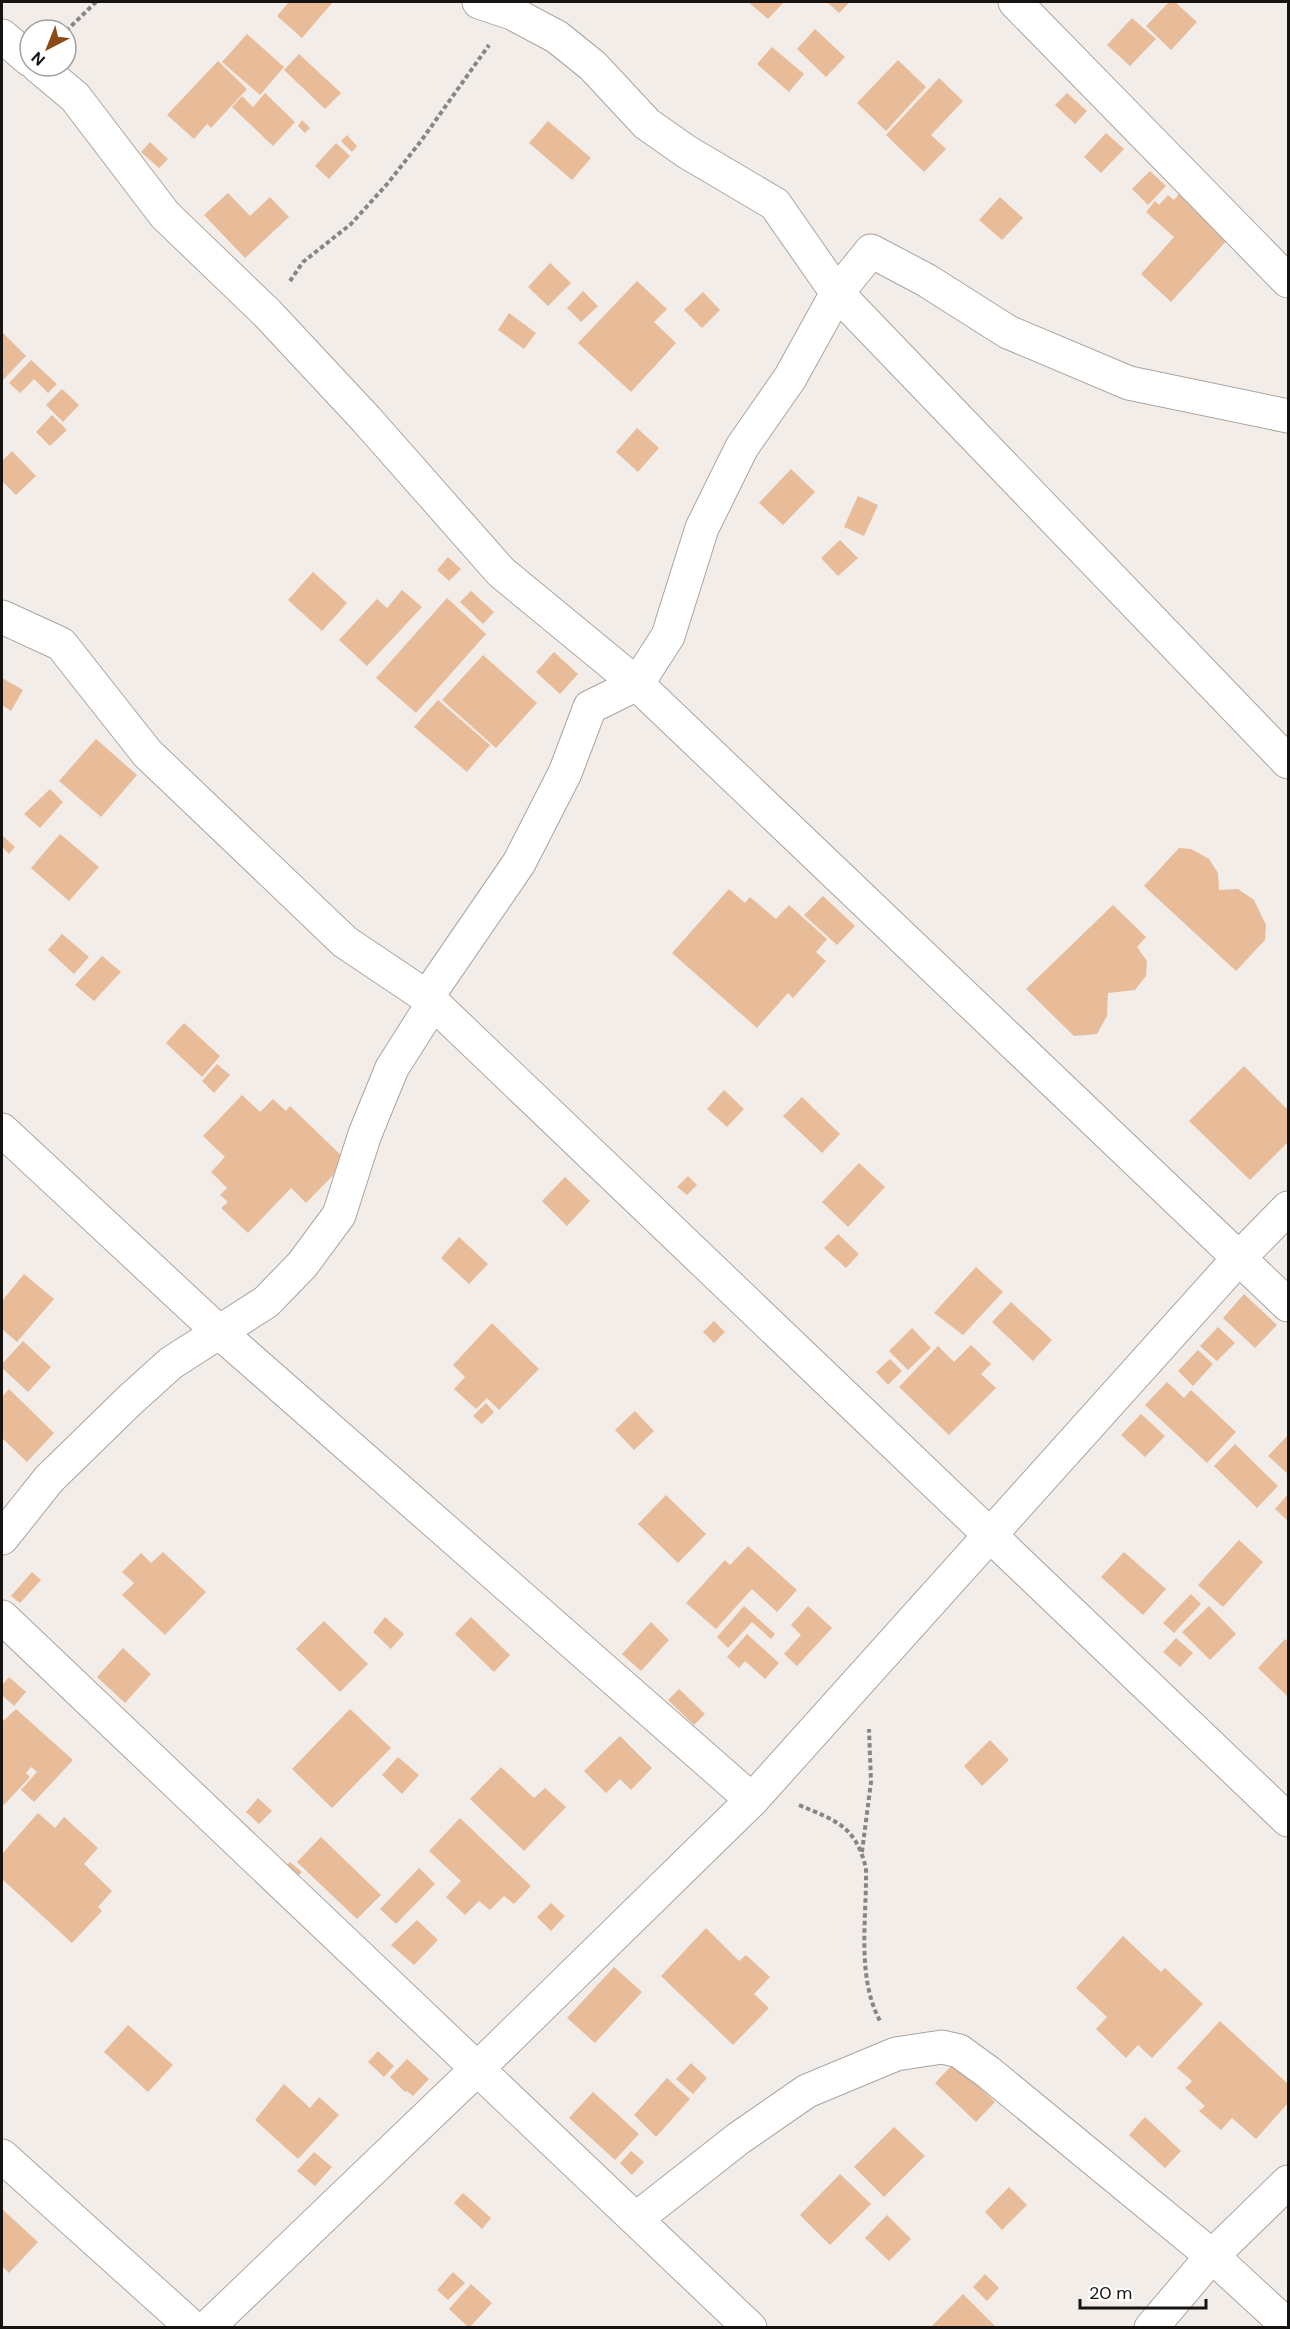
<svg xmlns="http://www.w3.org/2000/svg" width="1290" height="2329" viewBox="0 0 1290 2329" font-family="'DM Sans',sans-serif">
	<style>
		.building { fill: #e8bc98 }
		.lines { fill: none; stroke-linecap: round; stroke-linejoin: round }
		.minor-casing { stroke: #aaa5a0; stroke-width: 35 }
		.path { stroke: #898582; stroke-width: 4; stroke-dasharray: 4.5 3; stroke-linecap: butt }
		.minor { stroke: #fff; stroke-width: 33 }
	</style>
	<rect width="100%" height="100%" fill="#f3ede9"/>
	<g class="building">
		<polygon points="289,2 333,2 302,38 277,16"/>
		<polygon points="748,2 784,2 768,19"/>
		<polygon points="827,2 850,2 839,13"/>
		<polygon points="1169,2 1175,2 1197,22 1171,50 1146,26"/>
		<polygon points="1132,18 1156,39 1130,66 1107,45"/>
		<polygon points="815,29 845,57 826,77 797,49"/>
		<polygon points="247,34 284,67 260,95 222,62"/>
		<polygon points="772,47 804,74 789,92 757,64"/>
		<polygon points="299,54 341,93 325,109 284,70"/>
		<polygon points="898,60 926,87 886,131 857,103"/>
		<polygon points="218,61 247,89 211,128 207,124 194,139 167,115"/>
		<polygon points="939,78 963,101 931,135 946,149 924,172 886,135"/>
		<polygon points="265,93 295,122 273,146 232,107 242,96 253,107"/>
		<polygon points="1067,93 1087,111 1075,124 1055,105"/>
		<polygon points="302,120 310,128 305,133 298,126"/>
		<polygon points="548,121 591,158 572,180 529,143"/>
		<polygon points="1106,133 1124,149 1101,173 1084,157"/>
		<polygon points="347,135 357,146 352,152 341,141"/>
		<polygon points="150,142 168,159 159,168 141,152"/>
		<polygon points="336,143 350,156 329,179 315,166"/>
		<polygon points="1150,171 1166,186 1148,205 1132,189"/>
		<polygon points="228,193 250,216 270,197 289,217 245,258 204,215"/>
		<polygon points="1179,194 1229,238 1171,302 1141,274 1174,237 1146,212 1155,201 1159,205 1168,195 1174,200"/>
		<polygon points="1000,197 1023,218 1002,240 979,220"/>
		<polygon points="550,263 571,283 548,306 528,287"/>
		<polygon points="637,281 667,309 654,322 676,343 631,392 578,343"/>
		<polygon points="583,291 598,306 581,322 567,308"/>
		<polygon points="703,292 720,310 702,328 684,310"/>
		<polygon points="509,313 536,333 524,349 498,330"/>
		<polygon points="2,332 26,356 2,381"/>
		<polygon points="31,360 57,384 48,393 34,379 20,393 9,383"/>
		<polygon points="62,389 79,405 63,422 46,405"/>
		<polygon points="52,415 67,430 50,446 36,432"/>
		<polygon points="637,428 659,448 638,472 616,452"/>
		<polygon points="12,451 36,476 16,495 2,481 2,461"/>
		<polygon points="791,469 815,492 783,525 759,503"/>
		<polygon points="858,496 878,505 864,536 844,527"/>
		<polygon points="840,540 858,558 838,576 821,558"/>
		<polygon points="448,557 461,569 449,581 437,570"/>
		<polygon points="313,572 347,603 322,631 288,600"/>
		<polygon points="402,590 422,607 367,666 339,640 377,599 387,608"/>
		<polygon points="471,591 494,612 483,624 460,602"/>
		<polygon points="447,598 486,634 416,713 376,678"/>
		<polygon points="554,652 578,674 560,694 536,672"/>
		<polygon points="483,655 537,703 496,748 442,700"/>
		<polygon points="2,678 23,690 11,711 2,705"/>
		<polygon points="438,700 490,745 467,772 414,727"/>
		<polygon points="96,739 137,775 101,817 59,781"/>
		<polygon points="50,789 63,802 40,828 24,814"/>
		<polygon points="60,834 99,867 69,901 31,868"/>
		<polygon points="2,835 15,847 9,854 2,847"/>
		<polygon points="1179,848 1191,849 1209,859 1218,873 1219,890 1238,889 1254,900 1266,925 1265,940 1236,971 1144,886"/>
		<polygon points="729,889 745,903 750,897 776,919 789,905 827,939 816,952 826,961 793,998 788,993 757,1028 672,953"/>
		<polygon points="823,896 855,926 837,945 804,915"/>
		<polygon points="1113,905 1146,937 1137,947 1147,961 1146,976 1135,990 1108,993 1107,1016 1097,1034 1074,1036 1026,989"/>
		<polygon points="62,934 89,957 74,974 48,950"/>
		<polygon points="102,956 121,972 94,1001 75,985"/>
		<polygon points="184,1023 220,1056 202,1077 166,1043"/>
		<polygon points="217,1064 230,1075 214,1093 202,1081"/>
		<polygon points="1244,1066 1288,1110 1288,1142 1250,1180 1189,1121"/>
		<polygon points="724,1090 744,1109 727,1127 707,1109"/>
		<polygon points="242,1095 260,1112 273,1099 286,1111 290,1106 347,1161 306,1203 291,1188 248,1233 221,1208 228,1202 220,1195 227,1188 211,1172 225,1157 203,1136"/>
		<polygon points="802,1097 840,1134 822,1153 783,1116"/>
		<polygon points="859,1163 885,1187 848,1227 822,1202"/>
		<polygon points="688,1176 697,1185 687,1195 677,1187"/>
		<polygon points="565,1177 590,1201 567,1226 542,1201"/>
		<polygon points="838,1234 859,1254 846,1268 824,1248"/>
		<polygon points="459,1237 488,1264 469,1284 441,1258"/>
		<polygon points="976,1267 1003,1292 963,1335 934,1313"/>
		<polygon points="24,1274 54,1299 17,1342 2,1329 2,1301"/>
		<polygon points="1244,1294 1277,1325 1255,1348 1223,1318"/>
		<polygon points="1011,1302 1052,1340 1033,1361 992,1322"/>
		<polygon points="714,1321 725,1332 714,1343 703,1332"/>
		<polygon points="492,1323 539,1369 499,1410 487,1398 476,1409 454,1389 465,1377 453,1365"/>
		<polygon points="1218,1327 1235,1343 1217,1361 1200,1346"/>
		<polygon points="912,1328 931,1348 908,1370 889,1351"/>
		<polygon points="23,1341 51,1367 28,1392 2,1368 2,1364"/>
		<polygon points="971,1345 991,1364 981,1374 996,1388 949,1435 899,1387 938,1346 954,1362"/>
		<polygon points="1198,1350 1213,1364 1193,1386 1178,1371"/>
		<polygon points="890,1359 902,1371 888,1385 876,1372"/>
		<polygon points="1167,1382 1184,1398 1191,1390 1236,1432 1207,1463 1145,1405"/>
		<polygon points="9,1389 54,1433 27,1462 2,1438 2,1397"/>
		<polygon points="486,1403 494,1412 482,1424 473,1416"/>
		<polygon points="635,1411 654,1431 634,1450 615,1430"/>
		<polygon points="1141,1414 1165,1436 1145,1457 1121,1435"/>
		<polygon points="1288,1435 1288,1474 1268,1456"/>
		<polygon points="1235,1444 1278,1486 1257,1508 1214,1466"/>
		<polygon points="1288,1494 1288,1521 1275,1509"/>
		<polygon points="666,1495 706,1534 678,1563 638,1524"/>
		<polygon points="1239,1540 1263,1562 1223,1607 1198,1585"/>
		<polygon points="748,1546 797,1590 777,1612 752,1589 716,1629 686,1603 725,1560 730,1565"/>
		<polygon points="163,1552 206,1592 165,1635 122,1595 134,1583 122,1572 141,1553 151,1563"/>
		<polygon points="1124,1552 1166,1589 1143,1615 1101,1577"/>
		<polygon points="32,1572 41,1580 20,1603 11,1596"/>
		<polygon points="1191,1594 1201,1604 1174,1633 1163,1623"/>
		<polygon points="744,1606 775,1634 771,1639 752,1622 728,1648 717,1637"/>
		<polygon points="808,1606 832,1628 797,1666 784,1654 801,1635 791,1625"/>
		<polygon points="1209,1606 1236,1634 1210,1660 1182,1632"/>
		<polygon points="385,1617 404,1634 391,1649 373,1632"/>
		<polygon points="471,1617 510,1655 494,1672 455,1634"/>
		<polygon points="324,1621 368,1664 340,1692 296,1649"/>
		<polygon points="651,1622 669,1640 641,1671 622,1654"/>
		<polygon points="747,1634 779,1663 765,1679 745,1661 739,1668 727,1657"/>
		<polygon points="1176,1638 1193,1653 1180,1667 1163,1652"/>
		<polygon points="1285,1639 1288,1642 1288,1695 1287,1696 1258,1668"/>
		<polygon points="123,1648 151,1674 125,1703 97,1677"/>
		<polygon points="9,1677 26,1692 14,1706 2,1695 2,1685"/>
		<polygon points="679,1689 705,1714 694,1725 668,1700"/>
		<polygon points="16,1709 73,1760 34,1802 21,1790 37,1772 31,1767 26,1773 30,1777 4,1805 2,1803 2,1722"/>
		<polygon points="350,1709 391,1748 332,1808 292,1769"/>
		<polygon points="620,1736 652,1768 631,1790 620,1779 606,1793 584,1771"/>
		<polygon points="990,1740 1009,1760 982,1786 964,1766"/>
		<polygon points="398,1757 419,1775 402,1794 382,1775"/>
		<polygon points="501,1767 534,1798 545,1788 566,1807 524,1851 470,1799"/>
		<polygon points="258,1798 272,1811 259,1824 246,1812"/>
		<polygon points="38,1813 55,1828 64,1817 98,1848 84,1864 112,1891 98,1907 102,1911 72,1943 2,1879 2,1854"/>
		<polygon points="460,1818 531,1886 514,1904 504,1896 490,1910 479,1901 465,1915 446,1897 461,1881 429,1851"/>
		<polygon points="321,1837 381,1895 357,1919 297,1862"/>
		<polygon points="290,1862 302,1872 292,1882 281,1872"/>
		<polygon points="419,1868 435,1884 396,1924 380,1909"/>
		<polygon points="551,1903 565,1916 551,1931 537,1917"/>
		<polygon points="417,1920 438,1940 414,1965 391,1945"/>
		<polygon points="706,1928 739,1961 746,1955 770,1977 754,1994 769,2008 733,2045 661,1976"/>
		<polygon points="1123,1936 1161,1972 1165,1968 1203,2004 1152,2058 1138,2045 1126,2058 1096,2029 1107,2017 1076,1988"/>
		<polygon points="614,1967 642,1992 595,2043 567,2018"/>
		<polygon points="1220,2021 1288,2084 1288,2103 1256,2139 1232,2118 1221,2130 1199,2111 1205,2106 1185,2088 1192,2081 1177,2068"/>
		<polygon points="128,2025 173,2065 148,2092 104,2052"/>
		<polygon points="378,2051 394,2066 384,2077 368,2062"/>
		<polygon points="407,2059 429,2079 413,2096 407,2091 405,2092 390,2077"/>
		<polygon points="691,2063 707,2078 693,2094 676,2079"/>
		<polygon points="954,2063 995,2102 976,2122 935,2083"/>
		<polygon points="667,2078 690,2099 656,2137 634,2115"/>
		<polygon points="284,2084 310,2108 319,2097 339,2115 298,2159 255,2120"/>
		<polygon points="593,2092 639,2134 615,2160 569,2118"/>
		<polygon points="1145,2117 1181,2151 1165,2168 1129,2135"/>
		<polygon points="894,2127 925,2156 884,2197 854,2167"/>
		<polygon points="631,2151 644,2162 632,2175 620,2163"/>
		<polygon points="314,2152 332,2167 315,2186 297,2171"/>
		<polygon points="840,2174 871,2204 830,2245 800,2215"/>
		<polygon points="1009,2187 1027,2205 1002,2230 985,2212"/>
		<polygon points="463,2193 491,2218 482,2229 454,2203"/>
		<polygon points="2,2209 38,2242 9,2273 2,2266"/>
		<polygon points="887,2215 911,2239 889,2261 865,2238"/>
		<polygon points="453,2272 465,2283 448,2300 437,2290"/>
		<polygon points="985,2274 999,2288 987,2301 973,2287"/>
		<polygon points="471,2284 492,2303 469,2328 449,2309"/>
		<polygon points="963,2294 997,2328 930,2328"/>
	</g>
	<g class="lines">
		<g class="minor-casing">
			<g id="minor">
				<polyline points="479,2 512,13 557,37 593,66 647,124 687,152 775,204 837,293 1288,762"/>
				<polyline points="1015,2 1288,281"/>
				<polyline points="2,36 30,60"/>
				<polyline points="38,66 75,97 165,215 267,313 366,419 501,572 637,684 1288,1305"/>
				<polyline points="2,617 61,644 147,753 345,942 427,997 1288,1820"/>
				<polyline points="2,1130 218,1331 752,1800"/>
				<polyline points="2,1538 49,1479 130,1400 171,1363 266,1302 302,1265 339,1215 365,1134 392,1068 430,1008 427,997 519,863 565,773 590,707 637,684 668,636 702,528 742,447 790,378 837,293 871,251 926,280 1008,332 1129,383 1288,416"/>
				<polyline points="2,1617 750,2328"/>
				<polyline points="2,2156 193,2328"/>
				<polyline points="636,2219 739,2138 807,2091 896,2054 942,2047 959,2051 988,2072 1212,2256 1288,2326"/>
				<polyline points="207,2328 478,2068 752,1800 1239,1258 1288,1208"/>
				<polyline points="1151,2328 1212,2256 1288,2182"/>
			</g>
		</g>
		<g class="path">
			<polyline points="66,31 96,2"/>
			<polyline points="290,281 303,262 351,224 388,183 421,141 489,45"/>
			<path d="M799,1805C836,1821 855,1825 866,1868C867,1917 856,1976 880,2021"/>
			<polyline points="862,1852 871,1782 869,1729"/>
		</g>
		<use href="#minor" class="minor"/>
	</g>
	<rect width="1290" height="2329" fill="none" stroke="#161413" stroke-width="6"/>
	<g transform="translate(48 48) rotate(222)"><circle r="28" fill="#ffffff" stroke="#a2a1a1" stroke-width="1.5"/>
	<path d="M0-4.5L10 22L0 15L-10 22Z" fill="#8b4a17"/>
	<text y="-9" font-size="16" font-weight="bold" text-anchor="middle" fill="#161413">N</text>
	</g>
	<path d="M1080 2299v9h126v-9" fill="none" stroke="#161413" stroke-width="3"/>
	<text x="1089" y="2299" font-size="18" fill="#161413" stroke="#ffffff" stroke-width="4.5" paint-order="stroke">20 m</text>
</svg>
